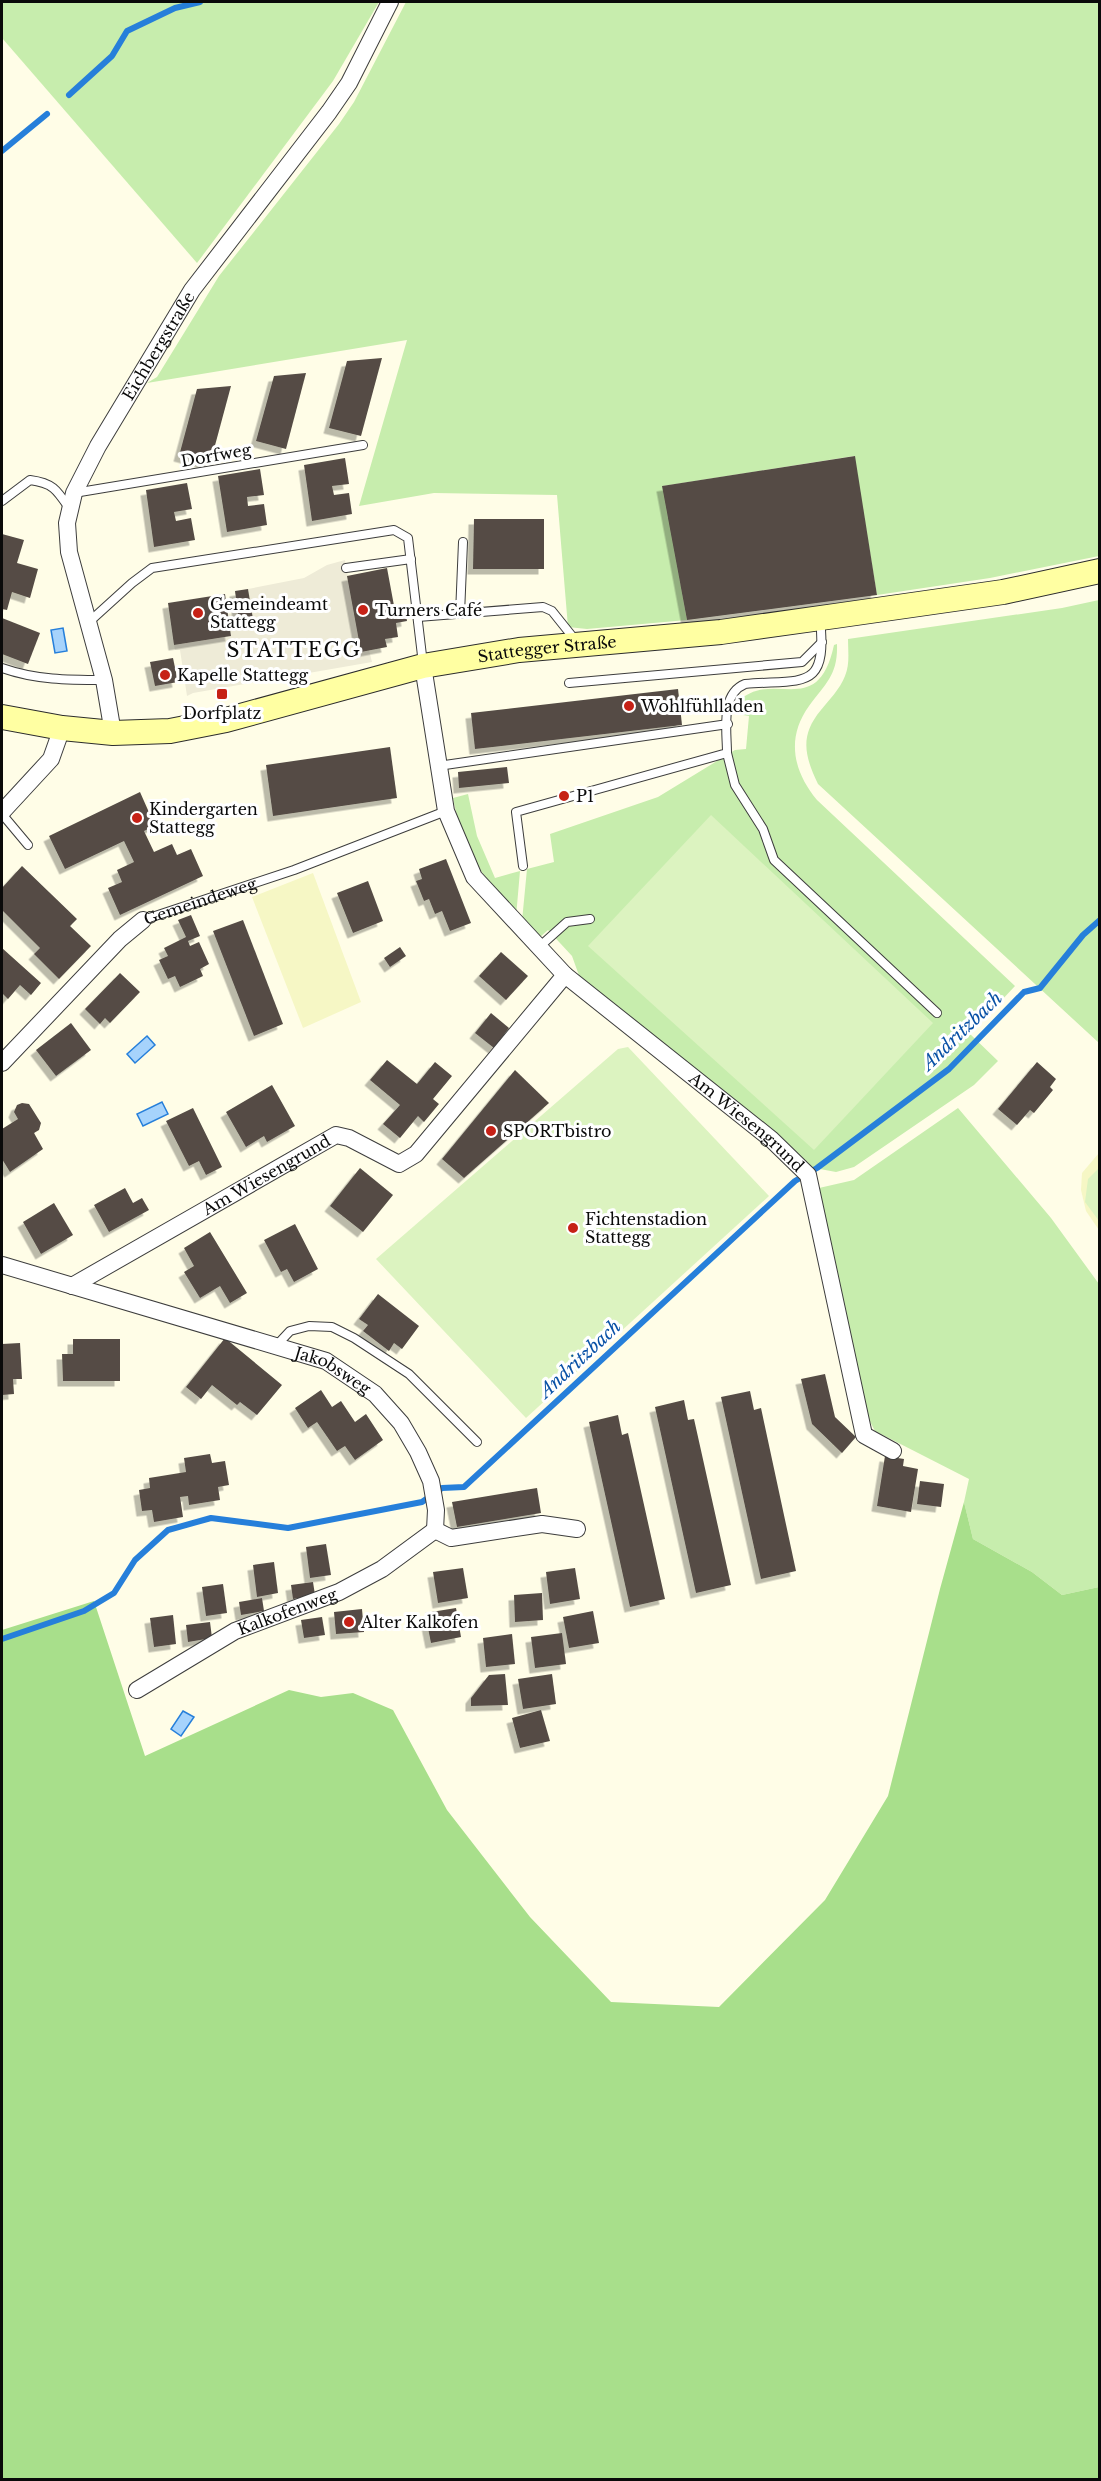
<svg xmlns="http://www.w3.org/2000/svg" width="1101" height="2481" viewBox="0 0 1101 2481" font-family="'Libre Baskerville',serif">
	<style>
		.farmland { fill: #f6f7c5 }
		.green { fill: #c7edad }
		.forest { fill: #a8df8b }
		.pitch { fill: #dcf3c0 }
		.plaza { fill: #eeebd7 }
		.water { fill: #a6d3fc; stroke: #267fda; stroke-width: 1.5 }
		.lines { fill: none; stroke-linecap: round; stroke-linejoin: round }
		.stream { stroke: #267fda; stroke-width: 6 }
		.building { fill: #544c45; filter: url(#shadow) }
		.lane-casing { stroke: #3d3d3d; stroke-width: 10 }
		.street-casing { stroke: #3d3d3d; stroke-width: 18 }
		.secondary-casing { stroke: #2c2c2c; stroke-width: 26 }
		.lane { stroke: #fff; stroke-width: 8 }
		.street { stroke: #fff; stroke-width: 16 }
		.secondary { stroke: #ffffa2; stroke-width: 24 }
		.poi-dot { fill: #c62116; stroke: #fff; stroke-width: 2 }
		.labels { text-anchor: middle; stroke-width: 6; stroke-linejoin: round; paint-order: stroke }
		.street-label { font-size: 16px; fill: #0a0a0a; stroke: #fff }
		.poi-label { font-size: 16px; fill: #0a0a0a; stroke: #fff; text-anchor: start }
		.water-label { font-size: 18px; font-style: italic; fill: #0951a6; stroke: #fff }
		.quarter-label { font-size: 20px; letter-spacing: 1.5px; fill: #0a0a0a; stroke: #fff }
	</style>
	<defs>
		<filter id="shadow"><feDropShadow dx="-5.5" dy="5.5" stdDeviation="0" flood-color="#0004"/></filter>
	</defs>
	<rect width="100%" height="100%" fill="#fffde7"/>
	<g class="farmland">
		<polygon points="313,873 361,1002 303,1028 252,897"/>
		<polygon points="1099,1153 1099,1230 1086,1211 1081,1190 1082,1173"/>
	</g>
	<g class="green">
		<polygon points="2,2 379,2 333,81 197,263 2,38"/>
		<polygon points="406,2 1099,2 1099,556 990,578 877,595 854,456 663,486 687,620 587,629 568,627 557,495 434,493 359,506 407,340 147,383 157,377 219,276 339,124 354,102"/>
		<path d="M1099,600H1100L1099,1043L818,784C805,757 799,736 821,710C829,700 840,689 845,676C850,664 848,651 848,639L1062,608Z"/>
		<path d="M837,644C838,675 826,683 809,706C786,738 793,771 817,800L1015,986L970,1034L998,1061L974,1085L854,1167L836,1172L809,1167L581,981L572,956L548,930L539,938L522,921L527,869L554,862L550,834L658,797L735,750L746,749L749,716L737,714L736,704C771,665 817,723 834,645Z"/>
		<path d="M468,794L477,836L495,878L520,871L516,917C484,879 462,848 453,798Z"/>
		<polygon points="958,1108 1051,1218 1099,1284 1099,1587 1062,1595 1032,1572 973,1539 964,1502 969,1479 875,1431 865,1412 819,1188 854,1180"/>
	</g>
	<polygon class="forest" points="964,1502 973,1539 1032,1572 1062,1595 1099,1587 1099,2479 2,2479 2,1630 94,1601 145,1756 289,1690 321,1697 353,1693 393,1710 447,1810 530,1917 611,2002 719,2007 825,1900 888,1796 940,1589"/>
	<g class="pitch">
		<polygon points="711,815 933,1023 814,1150 588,946"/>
		<polygon points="628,1047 769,1196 526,1418 376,1259 618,1049"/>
		<polygon points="1099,1168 1099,1221 1085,1202 1088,1179"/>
	</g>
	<polygon class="plaza" points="345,560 361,651 369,650 372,662 193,693 187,696 180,650 175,650 174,645 231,636 228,614 238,612 240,621 252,619 248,589 304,578 327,565"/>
	<g class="water">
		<polygon points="63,628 67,651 55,653 51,630"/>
		<polygon points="147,1036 155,1045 135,1063 127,1054"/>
		<polygon points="162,1102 168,1114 143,1126 137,1114"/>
		<polygon points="183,1711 194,1717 181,1736 171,1729"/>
	</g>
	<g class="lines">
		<g class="stream">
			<polyline points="69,95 112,56 127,31 175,8 200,2"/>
			<polyline points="2,151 47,114"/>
			<polyline points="2,1639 84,1611 114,1593 135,1560 168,1530 211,1518 288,1528 422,1502 442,1488 464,1487 795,1181 817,1168 949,1069 1024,992 1040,988 1083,935 1100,920"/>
		</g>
	</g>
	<g class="building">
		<polygon points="382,358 361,436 329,428 347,361"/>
		<polygon points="306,373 286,449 256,441 274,376"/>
		<polygon points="231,386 210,464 179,456 197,389"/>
		<polygon points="855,456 877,595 687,620 662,486"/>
		<polygon points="345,458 349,484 332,486 334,495 349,493 352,514 312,521 304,465"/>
		<polygon points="260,469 264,495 247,497 248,506 264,504 267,525 227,532 218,476"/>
		<polygon points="187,483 192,509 174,512 176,521 191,518 195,540 154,547 146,490"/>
		<polygon points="474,519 544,519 544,569 473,569"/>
		<polygon points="2,534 24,540 17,563 38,569 30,598 12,592 7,610 2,609"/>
		<polygon points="387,568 395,611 405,609 407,621 396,623 398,637 385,639 387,647 361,652 347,576"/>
		<polygon points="248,589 253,619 239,621 235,591"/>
		<polygon points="225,594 231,636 174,645 168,603"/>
		<polygon points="2,618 40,633 28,664 2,654"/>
		<polygon points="173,658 178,682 155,686 150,662"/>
		<polygon points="678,689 682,725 475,749 471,713"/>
		<polygon points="390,747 397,798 273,816 266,765"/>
		<polygon points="507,767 509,783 459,788 458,772"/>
		<polygon points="140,792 155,826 144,831 154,852 172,844 177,855 191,849 203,876 120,915 108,888 122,882 117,870 134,862 124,841 65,869 49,836"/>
		<polygon points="446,859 471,923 450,931 442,911 435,914 429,899 424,901 416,881 422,879 419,869"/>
		<polygon points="22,866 77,919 70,926 91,946 59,979 34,954 40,948 2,910 2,888"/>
		<polygon points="368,881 383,921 353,933 337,893"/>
		<polygon points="191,915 200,936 188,941 190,946 199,942 209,964 200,969 203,976 180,987 175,976 168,979 159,960 168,956 164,948 186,937 178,920"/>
		<polygon points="243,920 283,1024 254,1036 213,931"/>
		<polygon points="400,947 406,956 390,967 384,958"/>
		<polygon points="2,948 41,983 31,995 20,985 8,999 2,993"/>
		<polygon points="501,952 528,976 506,1000 479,976"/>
		<polygon points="120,973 140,992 110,1023 105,1018 100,1024 85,1009"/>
		<polygon points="491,1013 509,1028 494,1048 475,1033"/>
		<polygon points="71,1023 91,1050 56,1076 36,1050"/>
		<polygon points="387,1060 417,1084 435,1062 452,1076 433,1099 439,1104 424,1122 418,1116 400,1138 383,1124 400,1105 370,1080"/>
		<polygon points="1037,1062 1056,1079 1050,1087 1053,1090 1034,1113 1030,1110 1017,1125 998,1109"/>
		<polygon points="515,1070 549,1103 464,1178 442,1159"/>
		<polygon points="272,1085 295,1126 267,1142 264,1136 246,1147 226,1112"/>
		<polygon points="22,1103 29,1104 41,1123 39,1130 34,1133 43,1149 10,1172 2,1159 2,1129 18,1119 14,1112 17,1105"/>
		<polygon points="193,1108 222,1167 206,1175 199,1161 189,1166 166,1121"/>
		<polygon points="360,1168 393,1195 363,1232 330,1206"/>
		<polygon points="125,1188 133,1203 142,1198 149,1210 109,1232 94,1205"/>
		<polygon points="54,1203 73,1235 41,1254 23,1222"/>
		<polygon points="295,1224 318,1269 294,1282 287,1269 281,1272 264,1240"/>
		<polygon points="210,1232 247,1293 230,1303 220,1286 200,1298 184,1272 194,1266 184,1248"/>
		<polygon points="378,1294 419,1326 402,1349 394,1343 389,1351 363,1331 368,1325 359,1319"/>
		<polygon points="225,1338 282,1385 257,1415 240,1402 237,1405 212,1385 201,1399 186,1387"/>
		<polygon points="73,1339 120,1339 120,1381 63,1381 62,1354 73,1354"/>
		<polygon points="20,1343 22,1379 13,1379 14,1394 2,1395 2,1344"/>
		<polygon points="825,1374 835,1417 856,1437 842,1453 812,1424 801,1379"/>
		<polygon points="321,1390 332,1407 341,1401 355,1422 366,1414 383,1440 355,1460 345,1446 337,1451 317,1422 308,1428 295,1408"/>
		<polygon points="750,1391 754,1410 761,1408 796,1571 761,1579 721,1397"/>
		<polygon points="684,1400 688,1420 694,1419 731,1585 696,1593 655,1407"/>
		<polygon points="618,1415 622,1435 628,1433 665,1599 630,1607 589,1422"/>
		<polygon points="210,1454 212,1463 225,1461 229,1485 218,1487 220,1500 189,1505 188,1496 180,1497 183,1517 154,1522 152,1510 142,1511 139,1490 150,1488 149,1478 186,1472 184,1458"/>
		<polygon points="885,1456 904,1459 903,1466 918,1469 911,1512 877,1506"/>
		<polygon points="920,1481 944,1484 941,1507 917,1504"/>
		<polygon points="537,1488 541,1513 457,1527 452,1502"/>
		<polygon points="326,1544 331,1575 310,1578 306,1547"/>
		<polygon points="274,1562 278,1593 257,1597 253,1565"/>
		<polygon points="463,1568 468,1598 438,1603 433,1572"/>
		<polygon points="575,1568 580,1599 550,1604 546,1572"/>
		<polygon points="313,1582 315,1595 293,1599 291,1585"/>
		<polygon points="223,1584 227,1613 206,1616 202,1587"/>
		<polygon points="542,1593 543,1620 515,1622 514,1595"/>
		<polygon points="262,1598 264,1611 241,1615 239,1602"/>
		<polygon points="456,1608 461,1637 431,1643 425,1613"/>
		<polygon points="362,1609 364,1632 336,1634 334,1612"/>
		<polygon points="593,1611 599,1643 569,1648 563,1617"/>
		<polygon points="173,1615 176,1644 154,1647 150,1618"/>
		<polygon points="322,1617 325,1635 304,1638 301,1620"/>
		<polygon points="210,1622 212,1638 188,1642 186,1625"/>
		<polygon points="562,1633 566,1664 535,1668 531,1637"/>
		<polygon points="512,1634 515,1664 486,1667 483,1638"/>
		<polygon points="505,1674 508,1705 471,1706 471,1698 489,1675"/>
		<polygon points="552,1674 556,1704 523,1709 518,1679"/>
		<polygon points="541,1710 550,1741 520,1748 512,1718"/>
	</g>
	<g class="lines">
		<g class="lane-casing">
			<g id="lane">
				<polyline points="74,493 363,445"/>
				<path d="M2,501L30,480C53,483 57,490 69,508"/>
				<polyline points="346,568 411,559"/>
				<polyline points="460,614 463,542"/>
				<polyline points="418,617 543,607 552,611 576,641"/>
				<polyline points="89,622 132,583 152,568 394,530 408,538 423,664"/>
				<path d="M2,668C36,680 68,680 104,680"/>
				<polyline points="569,683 802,662 822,642"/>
				<polyline points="727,753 735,785 763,829 774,860 937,1013"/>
				<polyline points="438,766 728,724"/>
				<polyline points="2,814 28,845"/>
				<path d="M523,866L516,812L727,753C727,731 720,694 745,684C803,679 828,692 820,619"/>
				<path id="s1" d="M143,920L294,870L446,811"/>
				<polyline points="538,948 567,922 590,919"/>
				<polyline points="276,1346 290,1331 309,1326 332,1327 354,1338 409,1374 477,1442"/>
			</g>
		</g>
		<g class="street-casing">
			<g id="street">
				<path id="s2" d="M423,666L446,811L474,877L565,975L771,1139L808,1175L864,1435L893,1451"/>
				<path id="s3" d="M113,733L104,680L69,552L67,523L74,493L98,446L192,290L329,112L349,83L390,2"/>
				<polyline points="2,812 51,759 62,728"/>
				<polyline points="2,1063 120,939 143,920"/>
				<path id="s4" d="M2,1265L326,1361L375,1394L401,1423L418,1452L431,1481L436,1510L435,1530"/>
				<path id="s5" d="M72,1286L336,1135L349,1138L399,1164L416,1154L565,975"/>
				<polyline points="435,1530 451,1538 542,1524 577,1529"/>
				<path id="s6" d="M137,1690L235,1631L339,1592L382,1569L435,1530"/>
			</g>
		</g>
		<g class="secondary-casing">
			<g id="secondary">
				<path id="s7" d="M2,717L62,728L113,733L170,731L226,720L423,666L519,650L721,632L835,616L1003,592L1100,571"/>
			</g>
		</g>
		<use href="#lane" class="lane"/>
		<use href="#street" class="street"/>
		<use href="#secondary" class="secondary"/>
	</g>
	<g class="poi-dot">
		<circle cx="363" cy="610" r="6"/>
		<circle cx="198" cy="613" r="6"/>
		<circle cx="165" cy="675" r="6"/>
		<rect x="216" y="688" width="12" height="12" rx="3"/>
		<circle cx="629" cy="706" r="6"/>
		<circle cx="564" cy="796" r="6"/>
		<circle cx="137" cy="818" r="6"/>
		<circle cx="491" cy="1131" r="6"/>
		<circle cx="573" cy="1228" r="6"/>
		<circle cx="349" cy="1622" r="6"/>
	</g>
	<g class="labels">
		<g class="street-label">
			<text dy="6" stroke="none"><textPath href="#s3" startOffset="416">Eichbergstraße</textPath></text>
			<text transform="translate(216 455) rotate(-10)" y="6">Dorfweg</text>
			<text dy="6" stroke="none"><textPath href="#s7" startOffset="556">Stattegger Straße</textPath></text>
			<text dy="6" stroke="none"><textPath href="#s1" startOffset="60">Gemeindeweg</textPath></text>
			<text dy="6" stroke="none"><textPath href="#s2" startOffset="586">Am Wiesengrund</textPath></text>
			<text dy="6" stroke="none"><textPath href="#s5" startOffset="224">Am Wiesengrund</textPath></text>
			<text dy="6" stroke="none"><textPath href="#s4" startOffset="348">Jakobsweg</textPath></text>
			<text dy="6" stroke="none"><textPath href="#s6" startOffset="170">Kalkofenweg</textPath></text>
		</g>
		<g class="poi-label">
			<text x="210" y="610">Gemeindeamt<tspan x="210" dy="18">Stattegg</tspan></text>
			<text x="375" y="616">Turners Café</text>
			<text x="177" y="681">Kapelle Stattegg</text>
			<text x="641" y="712">Wohlfühlladen</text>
			<text x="222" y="719" text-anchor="middle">Dorfplatz</text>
			<text x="576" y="802">P1</text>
			<text x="149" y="815">Kindergarten<tspan x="149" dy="18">Stattegg</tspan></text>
			<text x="503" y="1137">SPORTbistro</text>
			<text x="585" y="1225">Fichtenstadion<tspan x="585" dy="18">Stattegg</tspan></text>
			<text x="361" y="1628">Alter Kalkofen</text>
		</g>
		<g class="water-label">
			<text transform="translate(962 1031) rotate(-44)" y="6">Andritzbach</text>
			<text transform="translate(580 1359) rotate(-43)" y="6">Andritzbach</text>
		</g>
		<g class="quarter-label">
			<text x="294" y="657">STATTEGG</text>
		</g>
	</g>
	<rect width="1101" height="2481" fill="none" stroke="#0a0a0a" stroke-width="6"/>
</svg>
